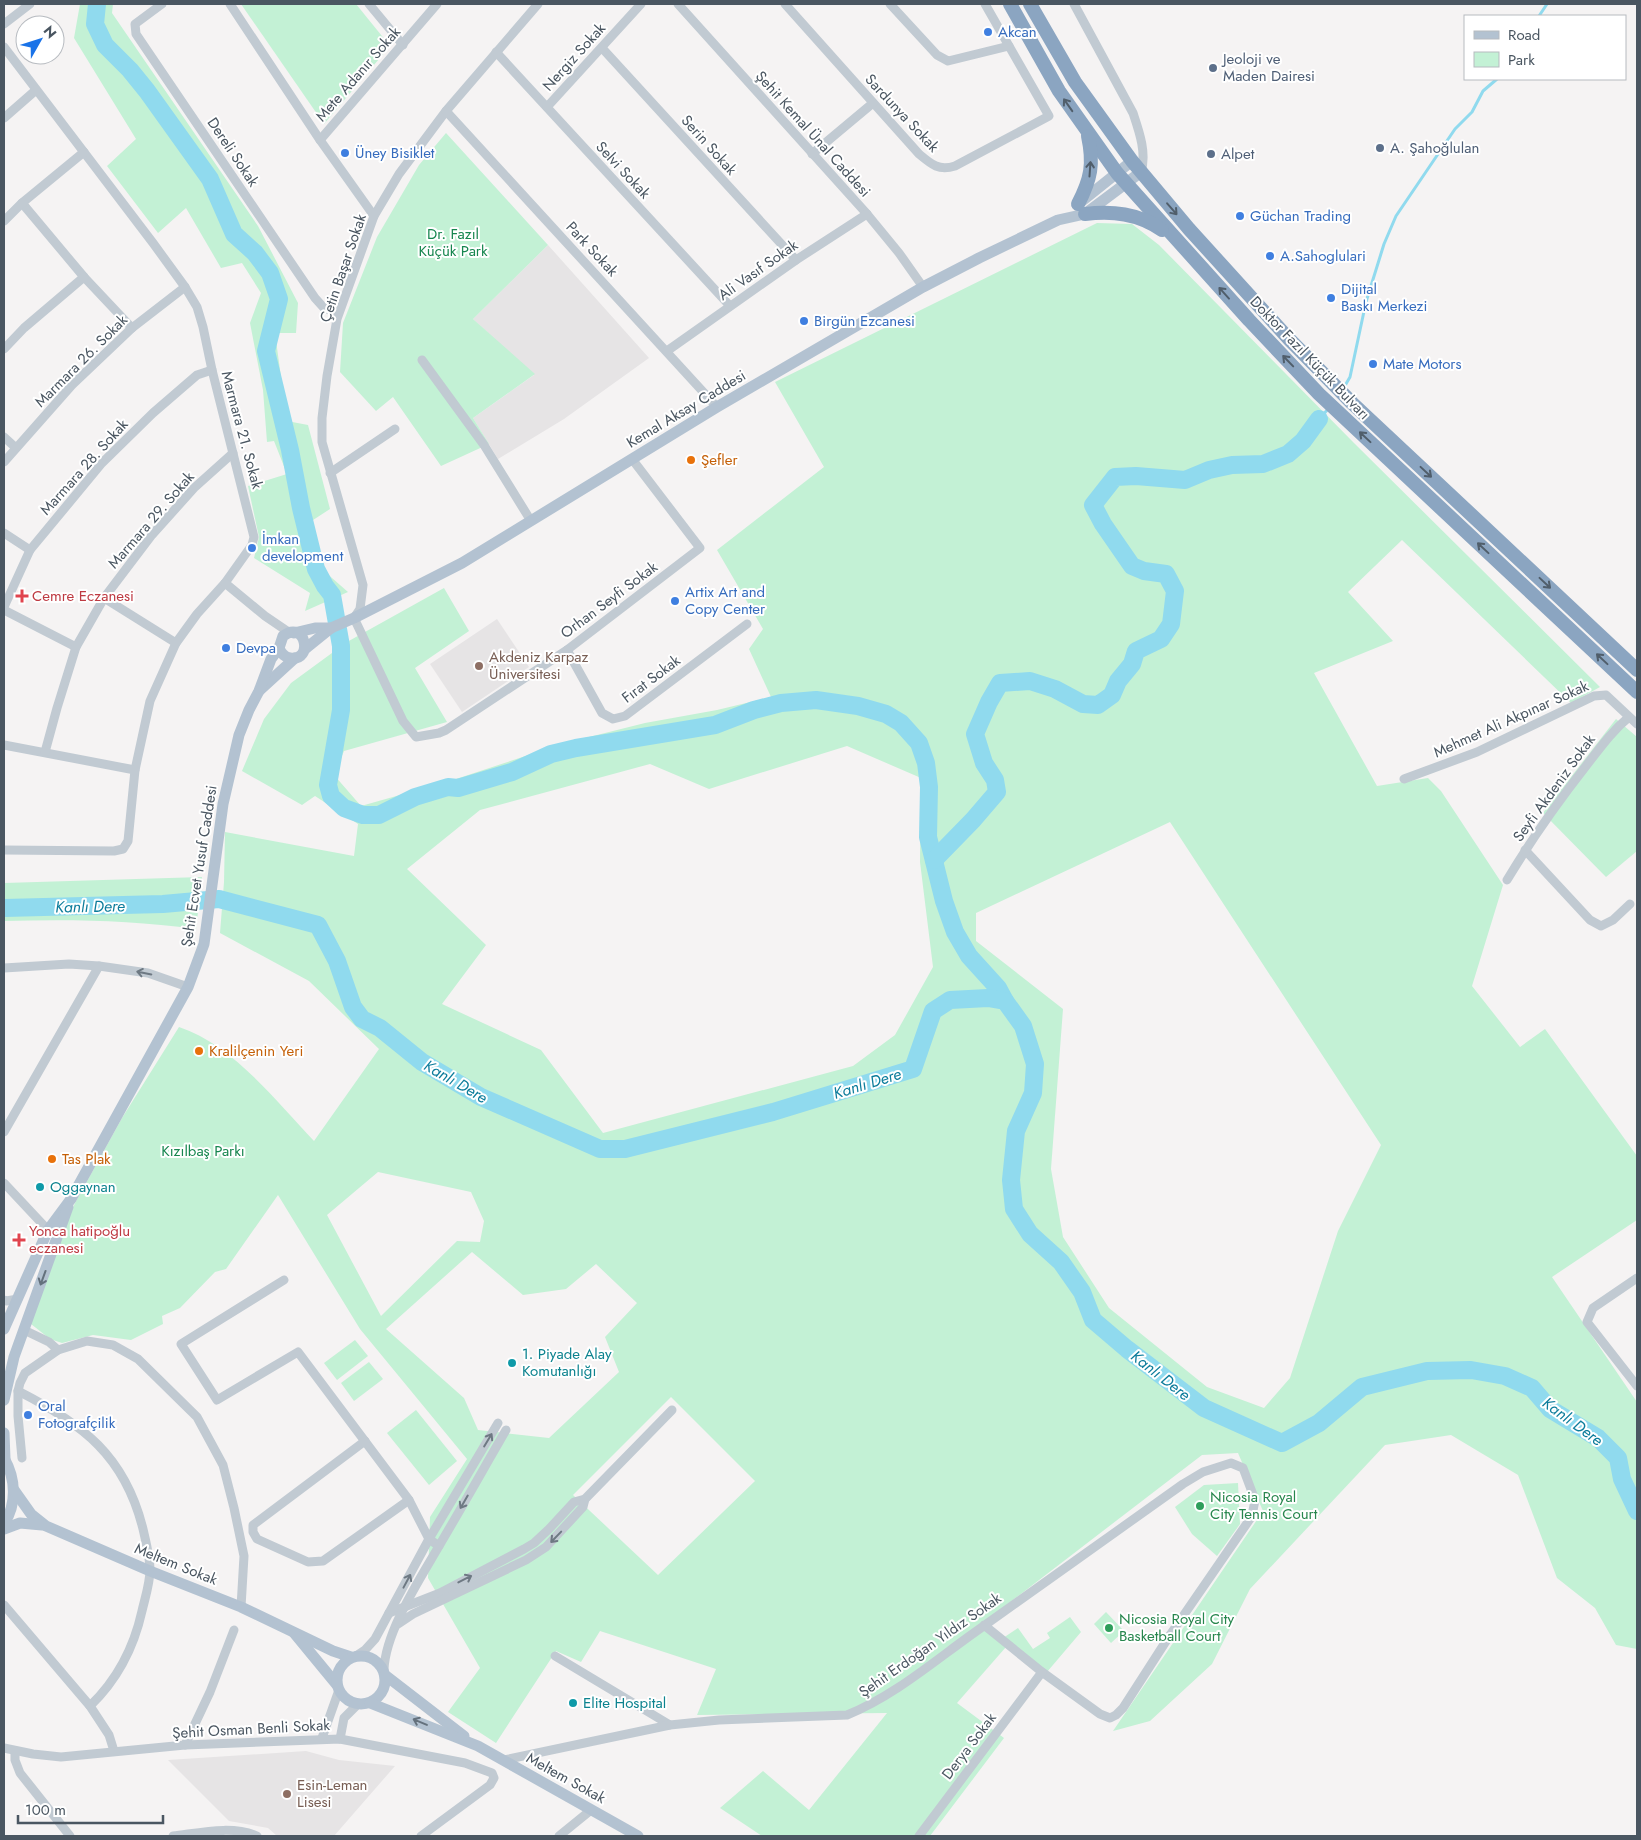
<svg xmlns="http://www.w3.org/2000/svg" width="1641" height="1840" viewBox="0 0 1641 1840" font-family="Jost,sans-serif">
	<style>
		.education { fill: #e6e4e5 }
		.green { fill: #c3f1d5; fill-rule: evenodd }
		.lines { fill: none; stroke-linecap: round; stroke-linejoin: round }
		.stream { stroke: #90daee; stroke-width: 3 }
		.river { stroke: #90daee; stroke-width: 18 }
		.minor { stroke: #c1cad2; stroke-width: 9 }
		.major { stroke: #b3c2d1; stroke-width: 11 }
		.highway { stroke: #8ba5c1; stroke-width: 14 }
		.oneway { stroke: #505e6b }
		.oneway2 { stroke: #6e7983 }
		.oneway3 { stroke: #64717d }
		.shop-dot { fill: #3f7fe0; stroke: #fff; stroke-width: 2 }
		.service-dot { fill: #5c6f8a; stroke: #fff; stroke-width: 2 }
		.food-dot { fill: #e8710a; stroke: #fff; stroke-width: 2 }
		.health-dot { fill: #e0444e; stroke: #fff; stroke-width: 2 }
		.education-dot { fill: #8d6e63; stroke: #fff; stroke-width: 2 }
		.culture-dot { fill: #0f9aa8; stroke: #fff; stroke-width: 2 }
		.leisure-dot { fill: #2e9e5b; stroke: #fff; stroke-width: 2 }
		.labels { text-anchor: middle; stroke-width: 4; stroke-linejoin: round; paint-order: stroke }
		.shop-label { font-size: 15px; fill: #366cbe; stroke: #fff; text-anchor: start }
		.street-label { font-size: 15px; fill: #4a5661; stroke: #fff }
		.service-label { font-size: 15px; fill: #4e5e75; stroke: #fff; text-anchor: start }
		.park-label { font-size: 15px; fill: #17864f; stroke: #fff }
		.food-label { font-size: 15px; fill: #c56008; stroke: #fff; text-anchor: start }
		.health-label { font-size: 15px; fill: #be3a42; stroke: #fff; text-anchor: start }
		.education-label { font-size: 15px; fill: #785e54; stroke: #fff; text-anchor: start }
		.culture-label { font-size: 15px; fill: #0d838f; stroke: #fff; text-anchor: start }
		.leisure-label { font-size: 15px; fill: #27864d; stroke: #fff; text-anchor: start }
		.water-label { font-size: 16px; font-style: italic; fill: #0c7c9b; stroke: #fff }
	</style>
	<rect width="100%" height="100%" fill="#f5f3f3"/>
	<g class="education">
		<polygon points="548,245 649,358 564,419 498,459 473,418 534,375 473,319"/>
		<polygon points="497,619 529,667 462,712 430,664"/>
		<polygon points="306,1751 339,1760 395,1766 334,1836 277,1836 268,1828 229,1821 168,1760"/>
	</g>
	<g class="green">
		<polygon points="80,4 113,4 112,13 258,226 298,303 296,333 275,333 287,421 308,425 330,509 310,522 324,571 348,592 305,611 310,593 254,558 259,537 248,486 287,474 274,441 267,442 263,390 250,323 261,293 242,263 221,268 186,208 158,233 107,166 136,139 74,38"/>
		<polygon points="241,4 356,4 390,46 324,124"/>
		<polygon points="446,133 548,245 473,319 535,374 473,418 489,444 441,466 393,397 376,411 340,372 343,323 377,237 419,165"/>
		<path d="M1097,223L1132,224L1159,245L1354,443L1600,687L1571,703L1402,540L1348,592L1393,641L1314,673L1377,786L1428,778L1441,791L1503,885L1472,986L1520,1047L1545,1029L1637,1156V1220L1552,1277L1637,1402V1649L1616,1645L1595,1608L1557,1578L1518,1475L1451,1435L1385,1445L1250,1589L1212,1664L1150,1721L1113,1731L1263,1511L1238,1453L1202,1455L979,1626L1006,1647L957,1703L1004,1738L930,1836H762L720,1808L763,1771L809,1810L887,1713L697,1715L716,1669L600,1631L581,1662L556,1651L496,1743L448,1712L480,1668L428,1578L430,1517L467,1459L360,1329L278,1195L226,1269L215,1272L180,1308L162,1316L163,1324L131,1340L93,1335L62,1343L50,1339L31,1324L35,1293L75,1203L122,1118L179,1027C232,1044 276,1101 314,1141L379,1049L309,981L220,933L224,882L225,832L354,856L358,824L315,796L302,805L242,771L264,719L291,683L347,642L444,588L469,631L415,668L447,722L344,751L334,775L361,806L453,780L565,743L645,723L717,710L771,697L749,649L763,629L717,550L824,467L775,382ZM847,746L921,778L920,862L933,967L895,1035L853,1066L603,1133L541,1050L442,1004L486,945L407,869L480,810L650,764L709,789ZM1170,822L1381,1145L1338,1231L1290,1378L1264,1408L1207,1387L1109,1308L1063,1237L1051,1169L1063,1009L976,941V913ZM378,1172L471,1192L484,1221L480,1242L457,1241L381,1316L327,1215ZM472,1252L523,1295L566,1289L596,1264L637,1303L605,1337L619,1372L549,1438L478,1430L464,1398L386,1329ZM671,1397L755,1481L658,1575L573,1495Z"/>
		<polygon points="1616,719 1637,737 1637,851 1606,877 1543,813"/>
		<path d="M202,877L196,929C132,920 68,919 4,921V883Z"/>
		<polygon points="355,1340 368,1356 337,1380 324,1363"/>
		<polygon points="369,1362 383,1379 354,1401 341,1383"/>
		<polygon points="416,1410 457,1461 429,1485 387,1433"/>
		<polygon points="1238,1483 1240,1524 1217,1556 1192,1534 1175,1507 1204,1485"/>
		<polygon points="1106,1612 1124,1631 1111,1643 1094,1624"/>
		<polygon points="1070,1617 1081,1632 1047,1672 1003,1638 1018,1628 1033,1649 1050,1638 1047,1633"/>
	</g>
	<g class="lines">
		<g class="stream">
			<polyline points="1539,16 1547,4"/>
			<polyline points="1343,389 1350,377 1366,302 1384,244 1396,216 1455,129 1472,112 1483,91 1497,79"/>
			<polyline points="1319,419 1329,408"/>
		</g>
		<g class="river">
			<polyline points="97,4 95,24 105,45 130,70 147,91 210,179 234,234 255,253 270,273 279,299 266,351 290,450 301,508 316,569 325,586 332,595 341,646 341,710 328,785 331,796 344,808 363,815 379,815 415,797 448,787 458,788 512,772 551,754 576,748 715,725 754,710 781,703 816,700 858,706 886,714 901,723 919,743 926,763 929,787 928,837 944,901 955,932 969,956 998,988 1005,1001"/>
			<polyline points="934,860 973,820 997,792 995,780 984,763 975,734 989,702 1000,683 1030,681 1055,689 1083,704 1098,705 1112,695 1118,681 1132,664 1136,651 1161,639 1171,624 1175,591 1166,574 1144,571 1132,566 1103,524 1093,505 1115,477 1136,476 1185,480 1209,470 1232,465 1263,464 1288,454 1303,441 1319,419"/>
			<polyline points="4,908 163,904 219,899 318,925 337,961 353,1007 362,1019 380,1028 422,1062 481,1097 600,1149 625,1149 773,1112 913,1069 933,1011 950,1000 988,998 1005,1001 1023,1026 1035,1064 1033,1093 1016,1131 1011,1180 1014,1209 1030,1234 1061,1262 1082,1292 1093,1320 1127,1349 1204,1408 1282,1443 1319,1423 1362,1387 1427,1371 1471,1370 1505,1376 1532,1388 1550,1409 1598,1438 1618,1458 1622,1479 1637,1511"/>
		</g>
		<g class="minor">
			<polyline points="162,4 135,24 136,34 315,298 324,308 338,313"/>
			<polyline points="230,4 320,140 374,216"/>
			<polyline points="369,4 403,45"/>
			<polyline points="538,4 446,111 399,174 374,216 337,319 327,376 322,418 322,442 363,585 360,609 354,618 403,721 416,737 439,733 446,730 567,650 700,548 632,459"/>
			<polyline points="678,4 867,214 899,253 923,287"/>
			<path d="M785,4L919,154C932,165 939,171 955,166L1049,116L985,4"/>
			<polyline points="890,4 937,55 948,61 1009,46"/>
			<path d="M1074,4L1133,113C1139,131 1147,153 1141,172"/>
			<polyline points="4,24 30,4"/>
			<polyline points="4,47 153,243 185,287 197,307 203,327 212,370 254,537 252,545 225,583 197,614 176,643 150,701 135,770 128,841 123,849 114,851 4,850"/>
			<polyline points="602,48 796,260"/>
			<polyline points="496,52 730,306"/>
			<polyline points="547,107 641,4"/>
			<polyline points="446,111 717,407"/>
			<polyline points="4,118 36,90"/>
			<polyline points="320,140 437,4"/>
			<polyline points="812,154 873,103"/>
			<polyline points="22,203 84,277 132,328"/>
			<polyline points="4,221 22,203 84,152"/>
			<polyline points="4,349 24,328 84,277"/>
			<polyline points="667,351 796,260 867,214"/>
			<polyline points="422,360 484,445 531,521"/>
			<polyline points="4,437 16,448"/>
			<polyline points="4,462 72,385 132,328 185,287"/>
			<polyline points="330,473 395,429"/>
			<polyline points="4,533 30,550"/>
			<polyline points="225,583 265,616 290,633"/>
			<polyline points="104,598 176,643"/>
			<polyline points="4,607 30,550 102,463 153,413 197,375 212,370"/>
			<polyline points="4,610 76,647"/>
			<polyline points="567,650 602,713 613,719 625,716 747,624"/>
			<polyline points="4,745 135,770"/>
			<polyline points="45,752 57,708 76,647 104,598 151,536 194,488 233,453"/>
			<polyline points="1404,779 1477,752 1594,696 1606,695 1637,724"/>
			<polyline points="1525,850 1590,920 1601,926 1613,920 1630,904"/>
			<path d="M1507,880C1531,840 1557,803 1586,766C1600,748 1612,731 1629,717"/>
			<polyline points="4,968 69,964 99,966 148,973 188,987"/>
			<polyline points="4,1132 99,966"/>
			<polyline points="4,1183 48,1230"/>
			<polyline points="1637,1278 1593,1308 1587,1322 1637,1386"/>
			<polyline points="284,1280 181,1344 217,1400 298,1352 409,1500 429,1539 439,1546"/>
			<polyline points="4,1300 6,1301 18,1299"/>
			<polyline points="24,1330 49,1342 58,1350"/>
			<path d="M18,1391C83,1424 125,1456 143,1529C146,1542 150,1557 150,1570C150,1583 145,1598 142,1611C134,1647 117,1680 90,1706"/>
			<polyline points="365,1441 253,1525 253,1532 257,1539 308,1562 323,1561 409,1500"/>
			<polyline points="22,1458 18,1416 18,1391 20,1383 25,1373 58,1350 87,1341 113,1345 138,1359 197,1417 223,1465 234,1508 244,1556 241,1607"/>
			<polyline points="4,1605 90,1706 109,1735 114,1751"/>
			<polyline points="389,1613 440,1593 524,1549 534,1543 549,1529 574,1502 585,1499 672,1410"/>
			<polyline points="398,1624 413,1614 526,1560 546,1547 583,1507 585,1499"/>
			<polyline points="356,1656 365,1650 375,1639 429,1539 498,1423"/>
			<polyline points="555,1656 670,1725"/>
			<path d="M384,1670C385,1632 420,1579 439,1546C462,1507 484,1468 506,1430"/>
			<polyline points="322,1738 339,1690"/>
			<polyline points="340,1739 344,1718 358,1704"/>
			<polyline points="185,1745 210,1692 234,1630"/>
			<polyline points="4,1748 33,1754 61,1757 185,1745 340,1739 465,1763 492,1773 494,1778 490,1785 421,1836"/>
			<polyline points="15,1751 15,1760 20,1773 70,1836"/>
			<path d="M504,1760L670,1725L719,1720L847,1715C892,1697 932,1663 971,1635C1042,1585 1112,1534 1183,1484L1203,1472L1231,1463L1243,1468L1255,1500L1252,1516L1170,1635L1123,1708L1116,1715L1110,1718L1100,1714L1042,1672L984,1625"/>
			<path d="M173,1836C199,1833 232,1825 257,1836"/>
			<polyline points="559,1836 591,1810"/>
			<polyline points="919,1836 1042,1672"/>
		</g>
		<g class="major">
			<polyline points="1077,205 1132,161"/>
			<polyline points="294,633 315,628 331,628"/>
			<polyline points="305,649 331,628 354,618 462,563 717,407 923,287 979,258 1058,220 1085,214 1141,172"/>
			<polyline points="260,690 295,658"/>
			<path d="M4,1329L48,1230L71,1199L188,987L204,944L223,804L239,735L249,710L259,691L271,659L279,648L283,636C306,619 314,662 290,658C284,657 281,653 279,648"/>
			<polyline points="4,1400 14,1357 68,1207"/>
			<polyline points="4,1433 5,1459"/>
			<path d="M4,1458C16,1479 17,1504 4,1524"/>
			<polyline points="14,1490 31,1514 46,1526 150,1571 241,1607 333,1651 351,1657"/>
			<polyline points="4,1529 20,1523 42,1525"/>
			<polyline points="295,1634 337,1685"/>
			<circle cx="361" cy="1680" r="24"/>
			<polyline points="385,1675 464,1736"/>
			<polyline points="370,1703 478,1746 638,1836"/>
		</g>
		<g class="highway">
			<polyline points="1010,4 1059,91 1117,173 1249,320 1319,394 1637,692"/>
			<polyline points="1030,4 1075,82 1132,161 1189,229 1289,339 1352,403 1637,670"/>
			<path d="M1078,204C1091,179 1094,164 1088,136"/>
			<path d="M1085,214C1112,211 1138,213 1162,230"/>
		</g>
	</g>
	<defs><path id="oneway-shaft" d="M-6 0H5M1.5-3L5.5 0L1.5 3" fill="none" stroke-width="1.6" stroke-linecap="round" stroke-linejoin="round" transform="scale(1.25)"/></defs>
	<g class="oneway">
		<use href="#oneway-shaft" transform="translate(1068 105) rotate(-125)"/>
		<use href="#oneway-shaft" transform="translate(1090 169) rotate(-86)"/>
		<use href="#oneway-shaft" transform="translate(1172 209) rotate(49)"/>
		<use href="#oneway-shaft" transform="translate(1224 293) rotate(-132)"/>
		<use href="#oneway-shaft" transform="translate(1288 361) rotate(-134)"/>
		<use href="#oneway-shaft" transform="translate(1365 437) rotate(-137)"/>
		<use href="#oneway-shaft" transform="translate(1426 472) rotate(43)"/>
		<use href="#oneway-shaft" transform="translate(1483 548) rotate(-137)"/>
		<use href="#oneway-shaft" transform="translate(1545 583) rotate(43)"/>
		<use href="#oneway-shaft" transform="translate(1602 659) rotate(-137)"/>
	</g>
	<g class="oneway2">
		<use href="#oneway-shaft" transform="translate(144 973) rotate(-169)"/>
		<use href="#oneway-shaft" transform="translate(488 1440) rotate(-59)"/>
		<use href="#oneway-shaft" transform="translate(464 1502) rotate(120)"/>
		<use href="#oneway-shaft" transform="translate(556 1537) rotate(134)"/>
		<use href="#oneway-shaft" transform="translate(465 1579) rotate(-27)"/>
		<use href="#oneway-shaft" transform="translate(407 1581) rotate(-62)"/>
	</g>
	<g class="oneway3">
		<use href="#oneway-shaft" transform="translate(43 1278) rotate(110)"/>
		<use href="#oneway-shaft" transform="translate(420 1722) rotate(-157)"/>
	</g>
	<g class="shop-dot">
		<circle cx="988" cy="32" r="5"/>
		<circle cx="345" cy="153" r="5"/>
		<circle cx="1240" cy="216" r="5"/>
		<circle cx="1270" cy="256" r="5"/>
		<circle cx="1331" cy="298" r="5"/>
		<circle cx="804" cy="321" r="5"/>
		<circle cx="1373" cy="364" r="5"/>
		<circle cx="252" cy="548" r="5"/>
		<circle cx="675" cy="601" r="5"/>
		<circle cx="226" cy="648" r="5"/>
		<circle cx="28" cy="1415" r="5"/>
	</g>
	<g class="service-dot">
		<circle cx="1213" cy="68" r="5"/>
		<circle cx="1380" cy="148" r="5"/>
		<circle cx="1211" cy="154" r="5"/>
	</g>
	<g class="food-dot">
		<circle cx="691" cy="460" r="5"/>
		<circle cx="199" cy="1051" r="5"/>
		<circle cx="52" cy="1159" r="5"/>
	</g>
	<g class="health-dot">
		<path d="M19.5 588.5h5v5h5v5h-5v5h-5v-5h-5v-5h5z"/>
		<path d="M16.5 1232.5h5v5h5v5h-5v5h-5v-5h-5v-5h5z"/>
	</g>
	<g class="education-dot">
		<circle cx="479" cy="666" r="5"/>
		<circle cx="287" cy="1794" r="5"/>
	</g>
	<g class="culture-dot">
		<circle cx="40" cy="1187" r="5"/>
		<circle cx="512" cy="1363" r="5"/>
		<circle cx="573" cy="1703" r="5"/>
	</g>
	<g class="leisure-dot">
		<circle cx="1200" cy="1506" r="5"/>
		<circle cx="1109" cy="1628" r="5"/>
	</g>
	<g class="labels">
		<g class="shop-label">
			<text x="998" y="37">Akcan</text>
			<text x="355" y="158">Üney Bisiklet</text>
			<text x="1250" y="221">Güchan Trading</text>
			<text x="1280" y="261">A.Sahoglulari</text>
			<text x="1341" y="294">Dijital<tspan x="1341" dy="17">Baskı Merkezi</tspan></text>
			<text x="814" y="326">Birgün Ezcanesi</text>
			<text x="1383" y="369">Mate Motors</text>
			<text x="262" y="544">İmkan<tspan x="262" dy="17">development</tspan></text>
			<text x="685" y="597">Artix Art and<tspan x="685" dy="17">Copy Center</tspan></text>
			<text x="236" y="653">Devpa</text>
			<text x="38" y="1411">Oral<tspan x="38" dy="17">Fotografçilik</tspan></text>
		</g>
		<g class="street-label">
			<text transform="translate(574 57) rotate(-48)" y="5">Nergiz Sokak</text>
			<text transform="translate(358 74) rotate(-49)" y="5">Mete Adanır Sokak</text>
			<text transform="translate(902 113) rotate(47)" y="5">Sardunya Sokak</text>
			<text transform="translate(813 134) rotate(48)" y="5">Şehit Kemal Ünal Caddesi</text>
			<text transform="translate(709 145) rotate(48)" y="5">Serin Sokak</text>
			<text transform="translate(233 152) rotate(56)" y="5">Dereli Sokak</text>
			<text transform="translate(623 170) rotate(47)" y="5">Selvi Sokak</text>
			<text transform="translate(592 249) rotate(47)" y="5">Park Sokak</text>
			<text transform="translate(343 268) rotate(-71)" y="5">Çetin Başar Sokak</text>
			<text transform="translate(758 270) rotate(-35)" y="5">Ali Vasıf Sokak</text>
			<text transform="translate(1310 358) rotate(46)" y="5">Doktor Fazıl Küçük Bulvarı</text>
			<text transform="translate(81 361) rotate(-45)" y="5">Marmara 26. Sokak</text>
			<text transform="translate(686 409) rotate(-31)" y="5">Kemal Aksay Caddesi</text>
			<text transform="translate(242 430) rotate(75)" y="5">Marmara 21. Sokak</text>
			<text transform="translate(84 467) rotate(-48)" y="5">Marmara 28. Sokak</text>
			<text transform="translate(151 520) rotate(-49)" y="5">Marmara 29. Sokak</text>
			<text transform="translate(609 600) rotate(-37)" y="5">Orhan Seyfi Sokak</text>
			<text transform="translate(651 679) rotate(-37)" y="5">Fırat Sokak</text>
			<text transform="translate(1511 719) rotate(-24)" y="5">Mehmet Ali Akpınar Sokak</text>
			<text transform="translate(1554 788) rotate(-54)" y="5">Seyfi Akdeniz Sokak</text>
			<text transform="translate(199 866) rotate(-81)" y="5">Şehit Ecvet Yusuf Caddesi</text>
			<text transform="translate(176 1564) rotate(22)" y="5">Meltem Sokak</text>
			<text transform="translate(930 1645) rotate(-35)" y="5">Şehit Erdoğan Yıldız Sokak</text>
			<text transform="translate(251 1729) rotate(-3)" y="5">Şehit Osman Benli Sokak</text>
			<text transform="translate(969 1746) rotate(-53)" y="5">Derya Sokak</text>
			<text transform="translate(566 1778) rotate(29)" y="5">Meltem Sokak</text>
		</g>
		<g class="service-label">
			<text x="1223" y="64">Jeoloji ve<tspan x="1223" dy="17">Maden Dairesi</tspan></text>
			<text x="1390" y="153">A. Şahoğlulan</text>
			<text x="1221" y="159">Alpet</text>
		</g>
		<g class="park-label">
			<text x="453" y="239">Dr. Fazıl<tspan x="453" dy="17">Küçük Park</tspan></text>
			<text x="203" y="1156">Kızılbaş Parkı</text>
		</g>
		<g class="food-label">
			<text x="701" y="465">Şefler</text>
			<text x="209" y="1056">Kralilçenin Yeri</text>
			<text x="62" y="1164">Tas Plak</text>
		</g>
		<g class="health-label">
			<text x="32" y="601">Cemre Eczanesi</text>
			<text x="29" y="1236">Yonca hatipoğlu<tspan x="29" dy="17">eczanesi</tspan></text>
		</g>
		<g class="education-label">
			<text x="489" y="662">Akdeniz Karpaz<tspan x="489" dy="17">Üniversitesi</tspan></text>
			<text x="297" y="1790">Esin-Leman<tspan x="297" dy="17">Lisesi</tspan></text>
		</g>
		<g class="culture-label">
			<text x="50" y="1192">Oggaynan</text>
			<text x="522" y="1359">1. Piyade Alay<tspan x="522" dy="17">Komutanlığı</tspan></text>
			<text x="583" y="1708">Elite Hospital</text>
		</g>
		<g class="leisure-label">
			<text x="1210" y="1502">Nicosia Royal<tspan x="1210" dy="17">City Tennis Court</tspan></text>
			<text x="1119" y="1624">Nicosia Royal City<tspan x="1119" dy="17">Basketball Court</tspan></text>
		</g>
		<g class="water-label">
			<text transform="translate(90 906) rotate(-1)" y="6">Kanlı Dere</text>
			<text transform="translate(456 1081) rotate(30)" y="6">Kanlı Dere</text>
			<text transform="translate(867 1083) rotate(-17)" y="6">Kanlı Dere</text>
			<text transform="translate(1161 1375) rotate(38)" y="6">Kanlı Dere</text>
			<text transform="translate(1573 1421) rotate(36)" y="6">Kanlı Dere</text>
		</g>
	</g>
	<rect width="1641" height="1840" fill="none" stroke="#4a5661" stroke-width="10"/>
	<rect x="1464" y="15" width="162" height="65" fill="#ffffff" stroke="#b7bbc0"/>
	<rect x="1474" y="31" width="25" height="8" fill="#b3c2d1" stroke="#b7bbc0"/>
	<text x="1508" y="40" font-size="15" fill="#4a5661">Road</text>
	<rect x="1474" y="52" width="25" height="15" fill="#c3f1d5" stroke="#b7bbc0"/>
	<text x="1508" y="65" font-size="15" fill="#4a5661">Park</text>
	<g transform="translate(40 40) rotate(51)"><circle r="24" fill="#ffffff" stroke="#b7bbc0"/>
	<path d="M0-4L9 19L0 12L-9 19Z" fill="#1a73e8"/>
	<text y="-8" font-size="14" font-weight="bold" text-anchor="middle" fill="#4a5661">N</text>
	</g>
	<path d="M18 1815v8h145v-8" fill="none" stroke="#4a5661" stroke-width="2.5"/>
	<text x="25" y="1815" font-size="15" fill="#4a5661" stroke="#ffffff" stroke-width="4" paint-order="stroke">100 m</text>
</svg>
